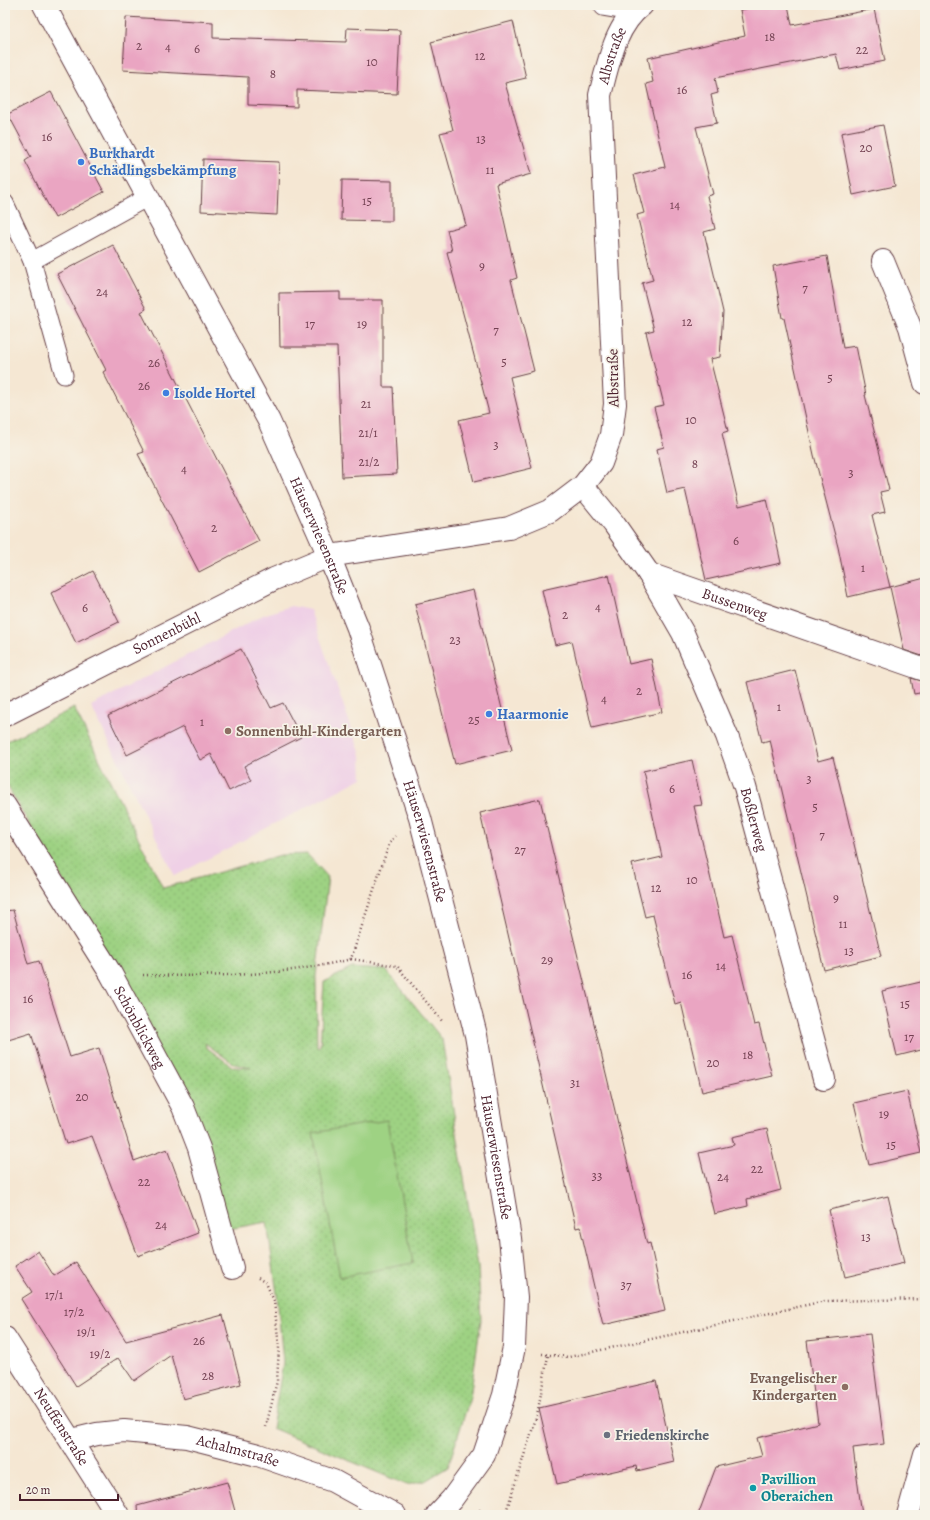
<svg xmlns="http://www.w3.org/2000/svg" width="930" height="1520" viewBox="0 0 930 1520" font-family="Alegreya,serif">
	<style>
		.built { fill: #efd0e6 }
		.grass { fill: url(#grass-dots); stroke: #747857; fill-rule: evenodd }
		.pitch { fill: #9ed283; stroke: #747857 }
		.building { fill: #eaa5c2 }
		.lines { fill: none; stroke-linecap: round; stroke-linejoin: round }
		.lane-casing { stroke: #643d44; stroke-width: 19 }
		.street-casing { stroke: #643d44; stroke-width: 24 }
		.path { stroke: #643d44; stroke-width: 2.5; stroke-dasharray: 1 3; stroke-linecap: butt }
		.lane { stroke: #fff; stroke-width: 17 }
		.street { stroke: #fff; stroke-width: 22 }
		.shop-dot { fill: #3f7fe0; stroke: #f7f3e8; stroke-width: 1.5 }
		.education-dot { fill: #8d6e63; stroke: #f7f3e8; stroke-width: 1.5 }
		.worship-dot { fill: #6b7280; stroke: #f7f3e8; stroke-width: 1.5 }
		.culture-dot { fill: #0f9aa8; stroke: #f7f3e8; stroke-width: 1.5 }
		.labels { text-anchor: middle; stroke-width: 3.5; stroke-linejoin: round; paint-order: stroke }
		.number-label { font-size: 13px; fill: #724051 }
		.street-label { font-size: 15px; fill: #4a1f2b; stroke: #f7f3e8 }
		.shop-label { font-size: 15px; font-weight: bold; fill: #366cbe; stroke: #f7f3e8; text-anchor: start }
		.education-label { font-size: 15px; font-weight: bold; fill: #785e54; stroke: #f7f3e8; text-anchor: start }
		.worship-label { font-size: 15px; font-weight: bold; fill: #5b616d; stroke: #f7f3e8; text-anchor: start }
		.culture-label { font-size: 15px; font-weight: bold; fill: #0d838f; stroke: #f7f3e8; text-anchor: start }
	</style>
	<defs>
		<pattern id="grass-dots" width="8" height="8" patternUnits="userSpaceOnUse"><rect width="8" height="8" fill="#9ed283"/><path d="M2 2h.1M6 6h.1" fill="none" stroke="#8ab471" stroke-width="1.8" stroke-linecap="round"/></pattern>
	</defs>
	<rect width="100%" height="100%" fill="#f7f3e8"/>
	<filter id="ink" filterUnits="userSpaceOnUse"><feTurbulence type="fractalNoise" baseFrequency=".025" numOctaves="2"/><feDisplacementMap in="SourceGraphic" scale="8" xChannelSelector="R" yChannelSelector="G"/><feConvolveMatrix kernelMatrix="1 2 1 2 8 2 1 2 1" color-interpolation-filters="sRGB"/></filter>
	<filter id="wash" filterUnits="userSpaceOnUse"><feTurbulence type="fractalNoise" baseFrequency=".012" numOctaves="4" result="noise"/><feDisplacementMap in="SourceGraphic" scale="16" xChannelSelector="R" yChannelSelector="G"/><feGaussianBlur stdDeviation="0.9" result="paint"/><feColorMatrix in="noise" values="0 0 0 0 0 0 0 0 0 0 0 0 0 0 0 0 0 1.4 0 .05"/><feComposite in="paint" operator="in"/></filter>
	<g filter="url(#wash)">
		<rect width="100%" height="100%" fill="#f5e7d3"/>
		<polygon class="built" points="291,606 310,610 361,755 362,778 175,876 91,706 263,615"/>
		<path class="grass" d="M74,708L163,888L281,855L307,854L328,877L316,976L317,1048L320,1046L324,982L352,968L386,970L442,1039L478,1266L481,1320L470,1398L448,1467L425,1481L407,1485L272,1428L283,1363L277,1294L267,1222L229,1229L109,959L5,782V742ZM205,1043L234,1064L251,1068L233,1067L206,1047Z"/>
		<polygon class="pitch" points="387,1120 413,1263 340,1277 313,1133"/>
		<g id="blocks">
			<g class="building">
				<polygon points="765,5 788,5 792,25 874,9 885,61 840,70 836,54 715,78 718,93 711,95 717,123 696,127 713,194 707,196 715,229 704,232 723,312 720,357 710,359 728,431 722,433 739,506 767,499 781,563 706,580 685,489 667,493 657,449 664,447 654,407 664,405 646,332 654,330 642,283 653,280 637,215 644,213 634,175 665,167 646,84 653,82 648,58 745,36 740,10"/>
				<polygon points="126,17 213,22 213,38 346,42 347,28 400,30 397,94 297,90 297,107 248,105 248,77 123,70"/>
				<polygon points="513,21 526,78 505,83 531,174 496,184 517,278 511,280 534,371 510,377 532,468 474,482 459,420 489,413 447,252 452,251 447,230 466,225 440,133 453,130 431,42"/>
				<polygon points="51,92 104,192 55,218 25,161 31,157 8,114"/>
				<polygon points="883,125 895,186 853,195 841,133"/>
				<polygon points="203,159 279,162 277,215 201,211"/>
				<polygon points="342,180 392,181 392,221 341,220"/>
				<polygon points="113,245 146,309 141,312 259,541 199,572 138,454 144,452 103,372 106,370 57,274"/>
				<polygon points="827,256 843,348 856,346 866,395 865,395 889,490 880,492 885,512 872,515 890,587 848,597 838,547 814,455 784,318 782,318 773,266"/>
				<polygon points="340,292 340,300 383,300 383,387 393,387 397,474 342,477 337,347 280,347 279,293"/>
				<polygon points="93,571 119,622 76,643 51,593"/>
				<polygon points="609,575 629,664 651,659 662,712 592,728 572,641 555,645 542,590"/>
				<polygon points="925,578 925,657 904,650 890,587"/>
				<polygon points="473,590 512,750 455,764 415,604"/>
				<polygon points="241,649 271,708 283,703 301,737 244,766 251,780 229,791 211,754 200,760 183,727 127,755 108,716"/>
				<polygon points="795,670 818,761 833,757 881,956 824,970 770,740 762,742 747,682"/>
				<polygon points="911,678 925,682 925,692 914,694"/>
				<polygon points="692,760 702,805 694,806 724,937 732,935 754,1025 759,1024 772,1076 702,1092 681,1002 675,1004 653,915 645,917 632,864 662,857 643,771"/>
				<polygon points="540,799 647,1244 650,1243 665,1311 603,1325 580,1227 576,1228 480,813"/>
				<polygon points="13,910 28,964 39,961 70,1057 99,1048 134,1161 167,1149 198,1233 138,1256 92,1136 66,1144 31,1033 5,1041 5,911"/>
				<polygon points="925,981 925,1049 897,1056 882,991"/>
				<polygon points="907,1091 921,1153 869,1165 854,1103"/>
				<polygon points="767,1129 781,1190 747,1199 748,1206 714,1214 699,1153 734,1145 732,1137"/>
				<polygon points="888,1196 904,1263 845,1277 829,1210"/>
				<polygon points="38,1251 54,1276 76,1262 126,1341 223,1315 241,1384 183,1399 171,1355 134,1381 118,1358 76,1386 21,1299 32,1292 15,1266"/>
				<polygon points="870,1334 884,1444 853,1448 862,1515 698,1515 716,1467 762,1456 757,1438 818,1423 807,1341"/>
				<polygon points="656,1381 674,1462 637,1471 636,1466 557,1484 539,1408"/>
				<polygon points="227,1482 236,1515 138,1515 137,1506"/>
			</g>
		</g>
	</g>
	<g filter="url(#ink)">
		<use href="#blocks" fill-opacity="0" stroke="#643d44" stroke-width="1"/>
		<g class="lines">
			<g class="lane-casing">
				<g id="lane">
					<polyline points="5,203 32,261"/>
					<polyline points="64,375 32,261 148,197"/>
				</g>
			</g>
			<g class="street-casing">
				<g id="street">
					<path id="s1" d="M44,5L269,421L329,556L358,628L420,818L476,1035L510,1238L516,1297L514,1347L504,1395L484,1455L452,1499L437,1515"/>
					<polyline points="605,5 635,10"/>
					<polyline points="883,261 910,327 925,383"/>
					<path id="s2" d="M583,486L614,524L649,574L925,670"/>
					<path id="s3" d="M649,574L683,633L727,736L745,787L824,1079"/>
					<path id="s4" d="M5,715L274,579L329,556L509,528L550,511L583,486L601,463L611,435L615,404L600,95C608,65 615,25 642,5"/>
					<path id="s5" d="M5,806L111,974L183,1107L199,1148L232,1268"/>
					<path id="s6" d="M5,1338L118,1515"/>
					<path id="s7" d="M72,1440L97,1434L124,1431L187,1437L258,1455L333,1481L395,1515"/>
					<polyline points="908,1515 925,1454"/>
				</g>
			</g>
			<g class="path">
				<polyline points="351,959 397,966 442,1021"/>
				<path d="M143,975C213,977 283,976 351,959L389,844L395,836"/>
				<polyline points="258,1278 266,1283 274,1301 279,1347 277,1381 266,1427"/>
				<polyline points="542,1354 569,1357 825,1301 925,1299"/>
				<polyline points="479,1510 493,1515"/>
				<polyline points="505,1515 537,1415 548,1356"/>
			</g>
			<use href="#lane" class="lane"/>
			<use href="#street" class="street"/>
		</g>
	</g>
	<g class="shop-dot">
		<circle cx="81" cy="162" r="4"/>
		<circle cx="166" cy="393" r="4"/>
		<circle cx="489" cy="714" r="4"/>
	</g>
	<g class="education-dot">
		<circle cx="228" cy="731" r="4"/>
		<circle cx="845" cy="1387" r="4"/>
	</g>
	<circle class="worship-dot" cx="607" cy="1435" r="4"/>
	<circle class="culture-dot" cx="753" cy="1488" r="4"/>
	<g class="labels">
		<g class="number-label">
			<text x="770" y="41">18</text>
			<text x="139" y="50">2</text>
			<text x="168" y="51">4</text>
			<text x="197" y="53">6</text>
			<text x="862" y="54">22</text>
			<text x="480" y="60">12</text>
			<text x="372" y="66">10</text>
			<text x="273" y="78">8</text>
			<text x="682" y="94">16</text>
			<text x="47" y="141">16</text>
			<text x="481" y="143">13</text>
			<text x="866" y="152">20</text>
			<text x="490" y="174">11</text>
			<text x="367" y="205">15</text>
			<text x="675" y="209">14</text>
			<text x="482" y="270">9</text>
			<text x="805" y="292">7</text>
			<text x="102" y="296">24</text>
			<text x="687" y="326">12</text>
			<text x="310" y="328">17</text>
			<text x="362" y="328">19</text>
			<text x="496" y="334">7</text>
			<text x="504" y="366">5</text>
			<text x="154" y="367">26</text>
			<text x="830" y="382">5</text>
			<text x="144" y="390">26</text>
			<text x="366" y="408">21</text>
			<text x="691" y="424">10</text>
			<text x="368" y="437">21/1</text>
			<text x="496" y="449">3</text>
			<text x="369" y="466">21/2</text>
			<text x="695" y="468">8</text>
			<text x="184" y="473">4</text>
			<text x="851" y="477">3</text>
			<text x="214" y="532">2</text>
			<text x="736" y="545">6</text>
			<text x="863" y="572">1</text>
			<text x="598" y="611">4</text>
			<text x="85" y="612">6</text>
			<text x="565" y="619">2</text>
			<text x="455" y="644">23</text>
			<text x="639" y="695">2</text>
			<text x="604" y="703">4</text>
			<text x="779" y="711">1</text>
			<text x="474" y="724">25</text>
			<text x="202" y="726">1</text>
			<text x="809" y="783">3</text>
			<text x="672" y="793">6</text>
			<text x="815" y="811">5</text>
			<text x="822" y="839">7</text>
			<text x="520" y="854">27</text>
			<text x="692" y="884">10</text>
			<text x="656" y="892">12</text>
			<text x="836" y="902">9</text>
			<text x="843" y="928">11</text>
			<text x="849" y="955">13</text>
			<text x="547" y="964">29</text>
			<text x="721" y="970">14</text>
			<text x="687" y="979">16</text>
			<text x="28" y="1003">16</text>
			<text x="905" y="1008">15</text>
			<text x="909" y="1041">17</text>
			<text x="748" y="1059">18</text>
			<text x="713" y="1067">20</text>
			<text x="575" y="1087">31</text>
			<text x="82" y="1101">20</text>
			<text x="884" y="1118">19</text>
			<text x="891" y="1149">15</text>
			<text x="757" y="1173">22</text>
			<text x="597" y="1180">33</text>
			<text x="723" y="1181">24</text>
			<text x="144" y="1186">22</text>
			<text x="161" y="1229">24</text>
			<text x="866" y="1241">13</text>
			<text x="626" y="1289">37</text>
			<text x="54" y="1299">17/1</text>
			<text x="74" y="1316">17/2</text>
			<text x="86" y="1336">19/1</text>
			<text x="199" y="1345">26</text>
			<text x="100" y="1358">19/2</text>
			<text x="208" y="1380">28</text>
		</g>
		<g class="street-label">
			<text dy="5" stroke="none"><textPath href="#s4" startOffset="1070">Albstraße</textPath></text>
			<text transform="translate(613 378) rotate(-91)" y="5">Albstraße</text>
			<text dy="5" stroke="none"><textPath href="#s1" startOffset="598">Häuserwiesenstraße</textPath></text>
			<text dy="5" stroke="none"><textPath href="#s2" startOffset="201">Bussenweg</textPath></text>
			<text dy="5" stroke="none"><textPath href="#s4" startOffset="181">Sonnenbühl</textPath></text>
			<text dy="5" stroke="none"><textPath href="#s3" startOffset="268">Boßlerweg</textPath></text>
			<text dy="5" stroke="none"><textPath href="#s1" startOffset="922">Häuserwiesenstraße</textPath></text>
			<text dy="5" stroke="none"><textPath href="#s5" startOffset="259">Schönblickweg</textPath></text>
			<text dy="5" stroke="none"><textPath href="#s1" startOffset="1246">Häuserwiesenstraße</textPath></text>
			<text dy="5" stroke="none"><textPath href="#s6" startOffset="105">Neuffenstraße</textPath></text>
			<text dy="5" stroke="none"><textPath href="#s7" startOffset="169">Achalmstraße</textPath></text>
		</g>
		<g class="shop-label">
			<text x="89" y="158">Burkhardt<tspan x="89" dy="17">Schädlingsbekämpfung</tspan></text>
			<text x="174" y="398">Isolde Hortel</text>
			<text x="497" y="719">Haarmonie</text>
		</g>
		<g class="education-label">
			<text x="236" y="736">Sonnenbühl-Kindergarten</text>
			<text x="837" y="1383" text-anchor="end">Evangelischer<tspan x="837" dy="17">Kindergarten</tspan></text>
		</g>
		<g class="worship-label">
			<text x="615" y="1440">Friedenskirche</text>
		</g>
		<g class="culture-label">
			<text x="761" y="1484">Pavillion<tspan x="761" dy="17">Oberaichen</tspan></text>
		</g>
	</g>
	<rect width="930" height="1520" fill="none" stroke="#f7f3e8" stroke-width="20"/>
	<path d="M20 1494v6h98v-6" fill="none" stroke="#4a1f2b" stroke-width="2"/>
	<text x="26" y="1494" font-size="12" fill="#4a1f2b" stroke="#f7f3e8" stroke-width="3" paint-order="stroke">20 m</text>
</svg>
